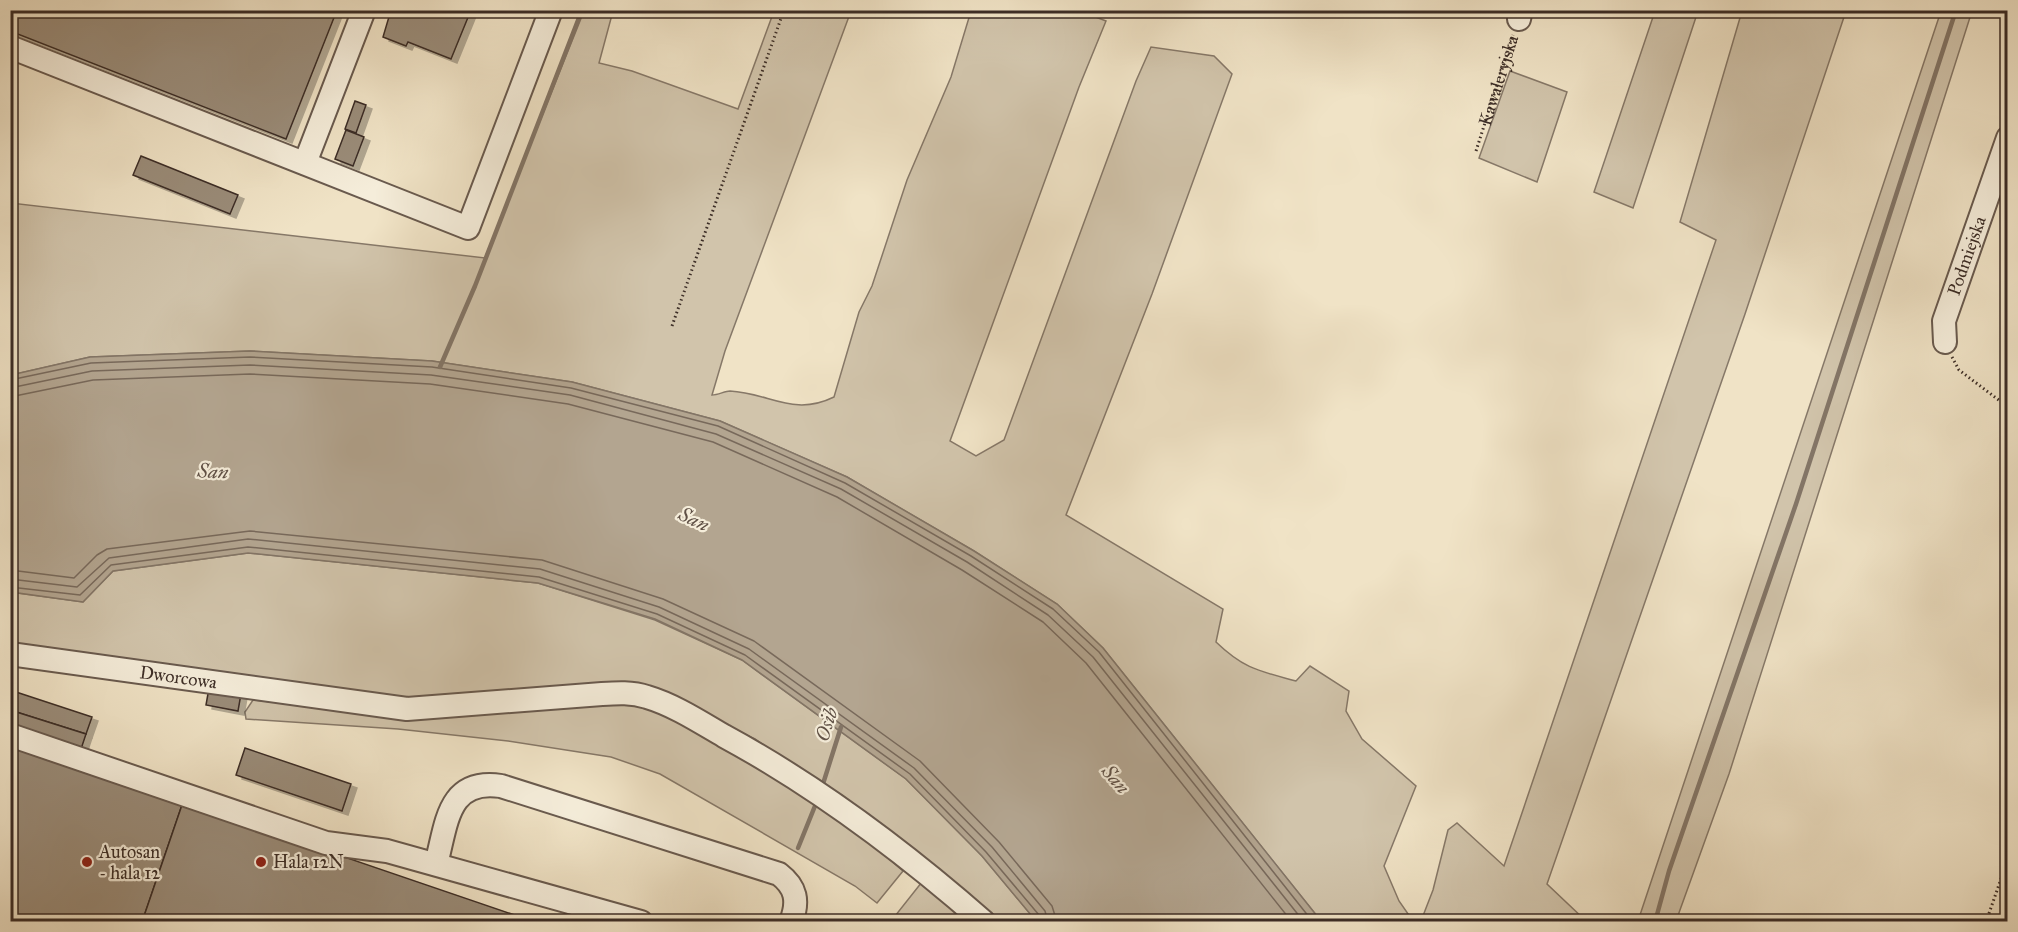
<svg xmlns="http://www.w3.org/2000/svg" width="2018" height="932" viewBox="0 0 2018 932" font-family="'IM FELL Great Primer',serif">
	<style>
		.green { fill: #d1c4ab; stroke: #867868; stroke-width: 1.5 }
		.water { fill: #b3a590; stroke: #837566; stroke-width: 1.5 }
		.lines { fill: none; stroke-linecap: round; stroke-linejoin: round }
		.shore { stroke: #78695b; stroke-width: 1.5 }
		.stream { stroke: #837566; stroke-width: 4.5 }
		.building { fill: #9a8c79; stroke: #3c2d26; stroke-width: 1.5; filter: url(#shadow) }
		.minor-casing { stroke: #695a4e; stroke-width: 26 }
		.path { stroke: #3c2d26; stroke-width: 3; stroke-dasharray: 1.5 3; stroke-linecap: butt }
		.minor { stroke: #f5edda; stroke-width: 22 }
		.poi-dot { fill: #8f2418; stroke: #f5edda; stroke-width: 2 }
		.labels { text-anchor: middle; stroke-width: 4.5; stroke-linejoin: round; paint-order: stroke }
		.street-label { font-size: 18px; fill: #3c2d26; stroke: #f5edda }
		.poi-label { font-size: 18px; fill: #3c2d26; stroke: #f5edda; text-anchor: start }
		.water-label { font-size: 20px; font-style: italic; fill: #605146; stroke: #f5edda }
	</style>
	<defs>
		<filter id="shadow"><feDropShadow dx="6" dy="4" stdDeviation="0" flood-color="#0004"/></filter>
	</defs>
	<rect width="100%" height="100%" fill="#f0e3c6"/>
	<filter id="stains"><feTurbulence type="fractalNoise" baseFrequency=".00333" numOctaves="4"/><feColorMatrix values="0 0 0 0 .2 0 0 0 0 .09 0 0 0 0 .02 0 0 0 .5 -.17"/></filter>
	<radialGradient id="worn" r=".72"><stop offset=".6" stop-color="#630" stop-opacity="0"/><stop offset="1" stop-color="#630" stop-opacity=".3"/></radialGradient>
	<g class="green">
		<path d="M584,11H613L599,63L632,71L738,109L774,11H851L725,351L712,395C718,395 725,391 730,391C770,393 793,417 834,397L859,312L872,286L907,180L951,77L971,11H1080L1106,21L1079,87L950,441L976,456L1004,440L1136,81L1151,47L1214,56L1232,74L1152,294L1066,515L1223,609L1216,642C1244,669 1259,671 1296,681L1310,666L1349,691L1346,711L1362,739L1416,786L1384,866L1399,901L1413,921H1321L1103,648L1057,604L974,551L847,477L720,421L572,382L432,361L250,351L90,357L11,375V203L485,258Z"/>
		<polygon points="1655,11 1698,11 1633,208 1594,192"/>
		<polygon points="1742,11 1846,11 1745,314 1547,884 1586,921 1421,921 1433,890 1448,830 1457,823 1504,866 1716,240 1680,222"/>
		<polygon points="1941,11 1972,11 1729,774 1676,921 1638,921"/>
		<polygon points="1510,71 1567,92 1537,182 1479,158"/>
		<polygon points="248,553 538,583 655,620 742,660 906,779 982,856 1036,921 902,921 895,916 933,868 892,835 755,739 652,692 411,702 11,648 10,592 83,602 113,571"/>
		<polygon points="629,699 682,721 832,810 903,871 877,903 855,886 660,774 611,757 508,741 398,729 246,719 245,712 253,700 415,718"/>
	</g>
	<polygon class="water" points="250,351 432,361 572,382 720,421 847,477 974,551 1057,604 1103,648 1321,921 1036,921 982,856 906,779 742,660 655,619 538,583 248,553 113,571 83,602 11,592 11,375 90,357"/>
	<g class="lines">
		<g class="shore">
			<polyline points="10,380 91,363 250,357 432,367 571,388 718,426 845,483 971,556 1053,609 1099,652 1313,922"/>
			<polyline points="10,388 92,371 250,365 431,375 570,395 716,434 841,489 967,562 1048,615 1093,657 1304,922"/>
			<polyline points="10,397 93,380 250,374 430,384 568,404 713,442 837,497 962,570 1043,622 1086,663 1292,922"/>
			<polyline points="10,570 74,578 97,555 107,549 250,531 542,560 663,599 754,641 920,761 999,842 1052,906 1057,922"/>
			<polyline points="10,579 77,587 109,558 248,539 540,569 659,607 749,649 914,768 992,847 1045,911 1048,922"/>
			<polyline points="10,587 80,595 111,565 248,547 539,577 657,614 745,655 910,774 986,852 1039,915 1041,922"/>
		</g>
		<g class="stream">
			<polyline points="440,367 475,286 582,10"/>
			<polyline points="822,787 841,727"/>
			<polyline points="798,848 817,801"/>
			<polyline points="1655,922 1669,871 1796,504 1956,10"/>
		</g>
	</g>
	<g class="building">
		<polygon points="10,10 337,10 286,139 10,31"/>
		<polygon points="391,10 471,10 451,59 408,42 406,46 383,37"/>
		<polygon points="355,101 366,105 356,133 345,129"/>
		<polygon points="346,130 364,137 353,166 335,159"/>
		<polygon points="141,156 238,195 230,214 133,175"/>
		<polygon points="209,688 241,694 238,711 206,705"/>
		<polygon points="10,690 92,717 86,734 10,710"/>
		<polygon points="10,710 86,734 81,749 10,725"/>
		<polygon points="10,744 183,802 142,922 10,922"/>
		<polygon points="245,748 351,784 342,811 236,775"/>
		<polygon points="183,802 535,922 142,922"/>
	</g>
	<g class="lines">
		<g class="minor-casing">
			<g id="minor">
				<polyline points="1519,19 1521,10"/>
				<polyline points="10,47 468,228 551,10"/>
				<polyline points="305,163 364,10"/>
				<path id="s2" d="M1945,342L1944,321L2008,138"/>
				<path id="s3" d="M10,654L407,709L602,694C617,693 632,692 647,697C674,705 700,722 724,736C818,787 903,851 984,922"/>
				<polyline points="10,735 326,843 387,851 641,922"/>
				<path d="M436,864C447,824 447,778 501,786L779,874C796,887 799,901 791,922"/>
			</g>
		</g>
		<g class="path">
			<path id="s1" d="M1476,151L1513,35"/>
			<polyline points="672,326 784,10"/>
			<polyline points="1952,357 1959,370 2008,407"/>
			<polyline points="1986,922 2008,859"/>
		</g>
		<use href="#minor" class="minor"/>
	</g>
	<g class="poi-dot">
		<circle cx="87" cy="862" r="6"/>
		<circle cx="261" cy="862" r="6"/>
	</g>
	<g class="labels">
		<g class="street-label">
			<text dy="6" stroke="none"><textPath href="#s1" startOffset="74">Kawaleryjska</textPath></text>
			<text dy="6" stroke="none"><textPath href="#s2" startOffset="90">Podmiejska</textPath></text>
			<text dy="6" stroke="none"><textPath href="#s3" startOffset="170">Dworcowa</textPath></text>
		</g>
		<g class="poi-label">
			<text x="99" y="858">Autosan<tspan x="99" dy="21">- hala 12</tspan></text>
			<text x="273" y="868">Hala 12N</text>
		</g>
		<g class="water-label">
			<text transform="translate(213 471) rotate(4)" y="7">San</text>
			<text transform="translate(694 519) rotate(26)" y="7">San</text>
			<text transform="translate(826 724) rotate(-72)" y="7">Osib</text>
			<text transform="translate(1116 779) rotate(50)" y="7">San</text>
		</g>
	</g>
	<rect width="2018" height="932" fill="none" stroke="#f0e3c6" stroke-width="36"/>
	<rect x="12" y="12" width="1994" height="908" fill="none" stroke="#3c2d26" stroke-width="3"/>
	<rect x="18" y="18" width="1982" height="896" fill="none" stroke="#3c2d26" stroke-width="1.5"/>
	<rect width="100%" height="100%" filter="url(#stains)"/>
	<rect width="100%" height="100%" fill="url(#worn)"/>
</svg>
